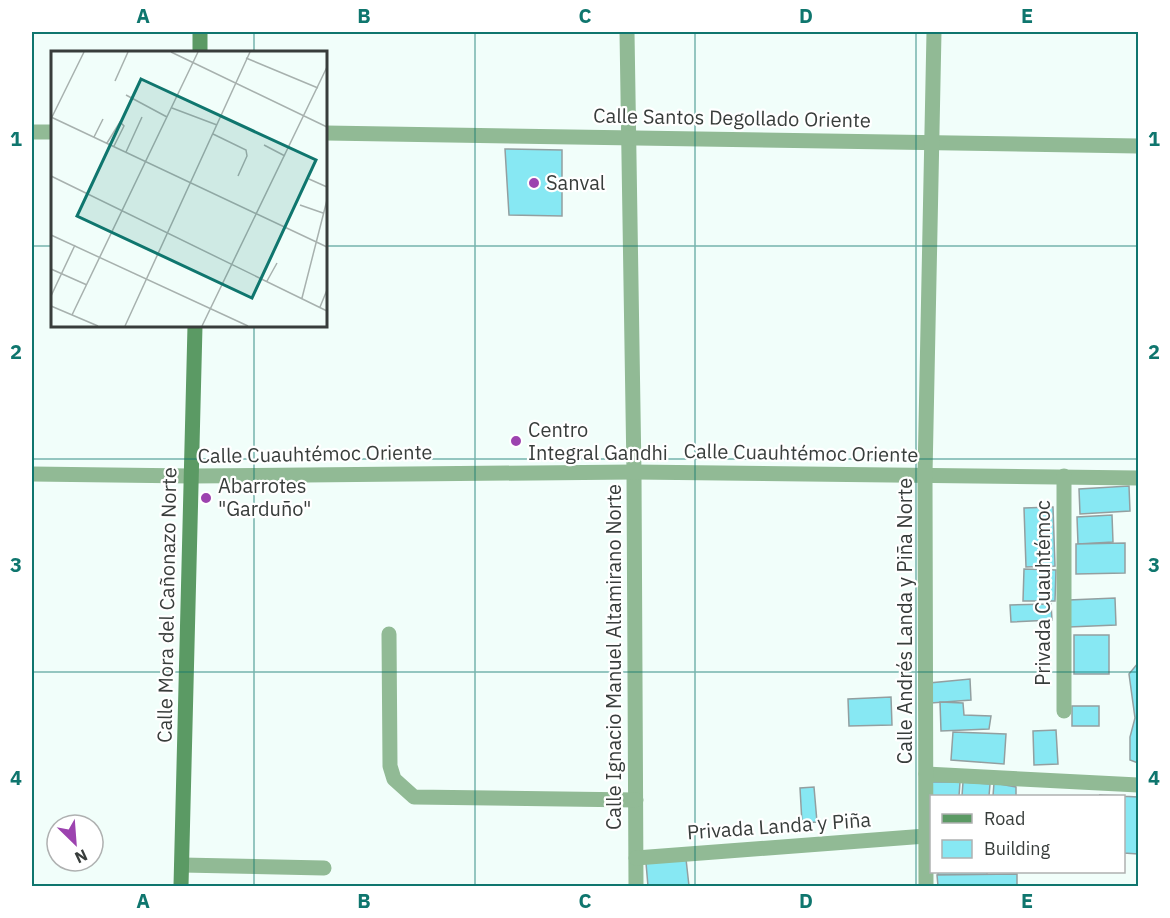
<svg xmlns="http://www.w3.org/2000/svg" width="1170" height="918" viewBox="0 0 1170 918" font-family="'IBM Plex Sans',sans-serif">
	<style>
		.building { fill: #87e8f3; stroke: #939fa0; stroke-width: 1.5 }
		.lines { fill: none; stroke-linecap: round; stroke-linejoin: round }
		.street { stroke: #91ba95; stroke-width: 15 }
		.secondary { stroke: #5b9a64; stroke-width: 15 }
		.grid { fill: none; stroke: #0f766e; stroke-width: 1.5; stroke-opacity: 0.55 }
		.poi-dot { fill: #9c43af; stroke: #fff; stroke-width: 2 }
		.labels { text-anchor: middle; stroke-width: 4.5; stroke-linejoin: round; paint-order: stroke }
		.street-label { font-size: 20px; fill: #383d3b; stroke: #fff }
		.poi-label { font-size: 20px; fill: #383d3b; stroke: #fff; text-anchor: start }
		.inset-road { fill: none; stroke: #a7b1ae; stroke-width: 1.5 }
		.view { fill: #0f766e; fill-opacity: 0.15; stroke: #0f766e; stroke-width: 3 }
		.inset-edge { fill: none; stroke: #383d3b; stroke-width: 3 }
		.neatline { fill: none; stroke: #0f766e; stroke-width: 2 }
		.grid-label { font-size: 20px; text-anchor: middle; font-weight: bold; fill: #0f766e }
	</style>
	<rect width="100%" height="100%" fill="#f1fefa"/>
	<g class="building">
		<polygon points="505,149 562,150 562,216 509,215"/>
		<polygon points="1129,486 1130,511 1080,514 1079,489"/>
		<polygon points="1053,507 1055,566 1026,567 1024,508"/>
		<polygon points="1112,515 1113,542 1078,544 1077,517"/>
		<polygon points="1125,543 1125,573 1076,574 1076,544"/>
		<polygon points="1024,569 1056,570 1055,601 1023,601"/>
		<polygon points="1115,598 1116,625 1069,627 1069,600"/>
		<polygon points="1051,604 1052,620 1011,622 1010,605"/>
		<rect x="1074" y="635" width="35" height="39"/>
		<polygon points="1138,663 1138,763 1130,760 1130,737 1135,718 1129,674"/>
		<polygon points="970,679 971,700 931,703 929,683"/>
		<polygon points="891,697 892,725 849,726 848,699"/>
		<polygon points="940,702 963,703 964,715 991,716 989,729 941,731"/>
		<rect x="1072" y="706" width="27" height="20"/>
		<polygon points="1056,730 1058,764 1034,765 1033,731"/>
		<polygon points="953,732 1006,734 1004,764 951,760"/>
		<polygon points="932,782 960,782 959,796 932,796"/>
		<polygon points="963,782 990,784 989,796 962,796"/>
		<polygon points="994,783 1016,787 1016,796 993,796"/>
		<polygon points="814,787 817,822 802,823 800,788"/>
		<polygon points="1099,795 1138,797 1138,854 1124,853 1124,796"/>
		<polygon points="686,859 689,886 648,886 646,863"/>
		<rect x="938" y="872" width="49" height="3"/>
		<polygon points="1017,874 1017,886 938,886 937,875"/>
	</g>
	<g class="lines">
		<g class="street">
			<polyline points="627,32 634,472 636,886"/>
			<polyline points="32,132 52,132"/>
			<polyline points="326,133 1138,146"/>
			<polyline points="32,474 191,476 634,472 1138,478"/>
			<polyline points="389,634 390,766 394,779 414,797 636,800"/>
			<polyline points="1064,711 1064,476"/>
			<polyline points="926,774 1138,785"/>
			<polyline points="636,858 926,836"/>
			<polyline points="182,865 324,868"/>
			<polyline points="926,886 925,475 934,32"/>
		</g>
		<g class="secondary">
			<polyline points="200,52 200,32"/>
			<polyline points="181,886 195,326"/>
		</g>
	</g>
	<path class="grid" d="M254,32V52M475,32V886M695,32V886M916,32V886M32,246H52M326,246H1138M254,326V886M32,459H1138M32,672H1138"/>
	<g class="poi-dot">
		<circle cx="534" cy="183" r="6"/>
		<circle cx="516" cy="441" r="6"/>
		<circle cx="206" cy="498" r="6"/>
	</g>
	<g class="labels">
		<g class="street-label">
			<text transform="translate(732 118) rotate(1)" y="7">Calle Santos Degollado Oriente</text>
			<text transform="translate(801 453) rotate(1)" y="7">Calle Cuauhtémoc Oriente</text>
			<text transform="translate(315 454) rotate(-1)" y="7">Calle Cuauhtémoc Oriente</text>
			<text transform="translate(1043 593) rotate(-90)" y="7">Privada Cuauhtémoc</text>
			<text transform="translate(167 605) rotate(-89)" y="7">Calle Mora del Cañonazo Norte</text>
			<text transform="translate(905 621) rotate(-90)" y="7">Calle Andrés Landa y Piña Norte</text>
			<text transform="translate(614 657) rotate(-90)" y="7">Calle Ignacio Manuel Altamirano Norte</text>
			<text transform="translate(779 826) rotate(-4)" y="7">Privada Landa y Piña</text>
		</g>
		<g class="poi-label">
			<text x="546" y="190">Sanval</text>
			<text x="528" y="437">Centro<tspan x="528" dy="23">Integral Gandhi</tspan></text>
			<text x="218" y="493">Abarrotes<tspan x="218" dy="23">"Garduño"</tspan></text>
		</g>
	</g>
	<g transform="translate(51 51)">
		<rect width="276" height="276" fill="#f1fefa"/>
		<path class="inset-road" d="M120,1L276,76M195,7L267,37M64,30L77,1M75,44L116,66M121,57L166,74M0,66L276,196M0,68L33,1M162,83L195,99L196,105L187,125M43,86L52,68M56,92L69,71L73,75L63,95M213,94L234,105M75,101L91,66M0,125L276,260M258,128L276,136M249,154L272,162M0,184L197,275M0,218L36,234M216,230L226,212M0,245L24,194M251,247L276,149M0,255L47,275M269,256L276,239M21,264L147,1M74,275L199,1M151,275L276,16"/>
		<path class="view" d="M90,28L265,109L201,247L26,165Z"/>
		<rect width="276" height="276" class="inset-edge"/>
	</g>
	<rect width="1170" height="918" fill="none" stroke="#ffffff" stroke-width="66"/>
	<rect x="930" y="795" width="195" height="78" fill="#ffffff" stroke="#afb1b1" stroke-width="1.5"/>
	<rect x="942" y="814" width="30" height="9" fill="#5b9a64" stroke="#afb1b1" stroke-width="1.5"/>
	<text x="984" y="825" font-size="18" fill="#383d3b">Road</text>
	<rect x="942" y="840" width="30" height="18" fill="#87e8f3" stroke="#afb1b1" stroke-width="1.5"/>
	<text x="984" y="855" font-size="18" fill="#383d3b">Building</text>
	<g transform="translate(75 843) rotate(155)"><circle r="28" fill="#ffffff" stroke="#afb1b1" stroke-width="1.5"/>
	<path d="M0-4.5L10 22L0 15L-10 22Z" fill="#9c43af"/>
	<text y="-9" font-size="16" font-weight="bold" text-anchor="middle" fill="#383d3b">N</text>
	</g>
	<rect x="33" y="33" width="1104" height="852" class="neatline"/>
	<g class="grid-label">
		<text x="143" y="23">A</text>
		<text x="364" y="23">B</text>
		<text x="585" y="23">C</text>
		<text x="806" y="23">D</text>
		<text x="1027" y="23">E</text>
		<text x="16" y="146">1</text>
		<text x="1154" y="146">1</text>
		<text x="16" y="359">2</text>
		<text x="1154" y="359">2</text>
		<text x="16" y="572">3</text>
		<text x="1154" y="572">3</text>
		<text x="16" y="785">4</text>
		<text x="1154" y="785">4</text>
		<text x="143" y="908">A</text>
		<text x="364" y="908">B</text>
		<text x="585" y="908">C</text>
		<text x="806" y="908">D</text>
		<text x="1027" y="908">E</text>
	</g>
</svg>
